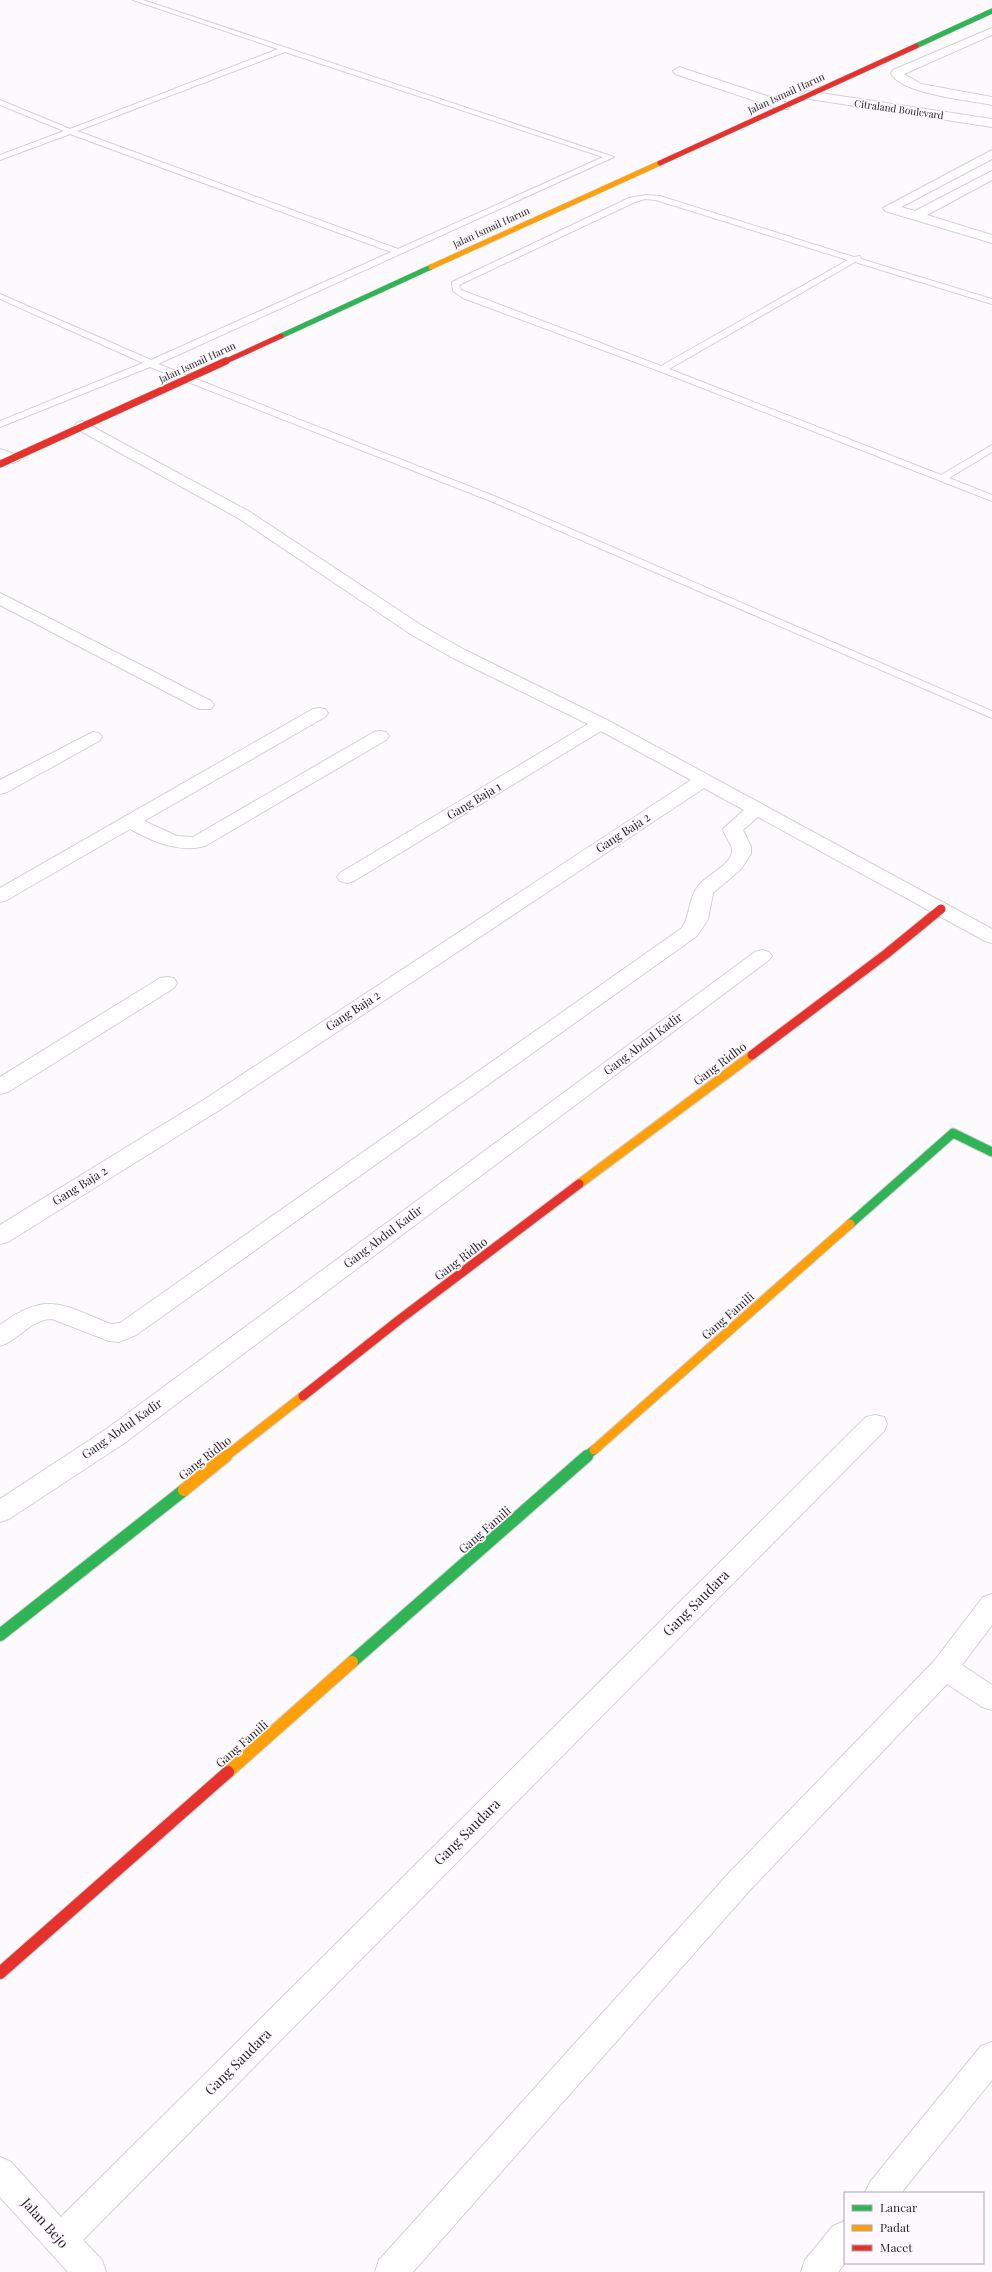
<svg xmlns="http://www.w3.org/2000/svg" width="992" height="2272" viewBox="0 0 992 2272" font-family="'Playfair Display',serif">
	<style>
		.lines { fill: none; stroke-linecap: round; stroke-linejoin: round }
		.lane-casing { stroke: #d3d1d4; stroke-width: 2 }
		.street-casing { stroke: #d3d1d4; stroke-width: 2 }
		.fast-far2-casing { stroke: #d3d1d4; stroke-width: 6 }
		.fast-far1-casing { stroke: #d3d1d4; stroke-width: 11 }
		.fast-casing { stroke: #d3d1d4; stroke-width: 14 }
		.slow-far2-casing { stroke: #d3d1d4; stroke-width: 6 }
		.slow-far1-casing { stroke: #d3d1d4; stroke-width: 11 }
		.slow-casing { stroke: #d3d1d4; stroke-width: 14 }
		.jam-far3-casing { stroke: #d3d1d4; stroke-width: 6 }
		.jam-far2-casing { stroke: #d3d1d4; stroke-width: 8 }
		.jam-far1-casing { stroke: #d3d1d4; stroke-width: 11 }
		.jam-casing { stroke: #d3d1d4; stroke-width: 14 }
		.lane { fill: #fffeff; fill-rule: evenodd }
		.street { fill: #fffeff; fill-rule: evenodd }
		.fast-far2 { stroke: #30b455; stroke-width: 5 }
		.fast-far1 { stroke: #30b455; stroke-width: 9 }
		.fast { stroke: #30b455; stroke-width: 12 }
		.slow-far2 { stroke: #ff9f0a; stroke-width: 5 }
		.slow-far1 { stroke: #ff9f0a; stroke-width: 9 }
		.slow { stroke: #ff9f0a; stroke-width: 12 }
		.jam-far3 { stroke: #e5322d; stroke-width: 5 }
		.jam-far2 { stroke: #e5322d; stroke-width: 7 }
		.jam-far1 { stroke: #e5322d; stroke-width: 9 }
		.jam { stroke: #e5322d; stroke-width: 12 }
		.labels { text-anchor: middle; stroke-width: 3.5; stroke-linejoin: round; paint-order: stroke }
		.far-street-label { font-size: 10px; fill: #282628; stroke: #fdf9fe }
		.street-label { font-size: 12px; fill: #282628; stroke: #fdf9fe }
		.near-street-label { font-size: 14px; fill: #282628; stroke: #fdf9fe }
	</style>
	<rect width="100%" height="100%" fill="#fcfafd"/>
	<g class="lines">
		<g class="lane-casing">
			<g id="lane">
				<path d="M133,0H143L614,157L158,364L499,498L992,711V718L493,502L150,367L0,427V421L143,363L0,299V294L151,360L391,252L70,134L0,160V155L64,131L0,105V100L70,129L278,49ZM285,52L603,157L398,249L77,131Z"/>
				<path d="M645,195L660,196L854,257L860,256L861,259L992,299V304L855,262L669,369L941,475L992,445V452L949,478L992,495V501L659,371L463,298L453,291L452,282L629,198ZM645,199L656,200L848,260L661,366L461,290L459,285L635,202Z"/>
			</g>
		</g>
		<g class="street-casing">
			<g id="street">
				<path d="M992,28V35L904,74L921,84L992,97V105C970,100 900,94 891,73L893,70Z"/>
				<polygon points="679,67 788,103 790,106 788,109 780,109 675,74 673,71"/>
				<polygon points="807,91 992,119 992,127 803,98 801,95"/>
				<polygon points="992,150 992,159 901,207 915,211 992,171 992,180 927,215 992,235 992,243 885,211 883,208"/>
				<path d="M82,421L250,512L424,627L465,650L607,720L992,929V943L985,941L758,817L743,830L751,847V854L741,869L713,893L708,919L697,936L136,1335L119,1342L109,1341L52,1319C31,1319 19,1340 0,1346V1325C46,1290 63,1305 111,1324L120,1323L682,928C691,914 688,898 699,885C708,874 729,867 732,852C733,843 724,837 723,829L744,810L704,788L221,1109L8,1242L0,1244V1225L205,1099L691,780L601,731L354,881L347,883L340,881L337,877L340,873L588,724L453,658L412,635L238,518L77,429L74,426L77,423Z"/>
				<polygon points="0,449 18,455 21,458 18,461 13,463 0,459"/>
				<polygon points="0,593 211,701 214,705 211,709 199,709 0,605"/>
				<path d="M319,708L325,709L328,713L325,717L144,821L177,836L193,837L374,732L380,731L386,732L389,736L386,740L205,846C178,853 154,842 130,829L7,900L0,902V888L313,709Z"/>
				<polygon points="93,732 99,733 102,737 99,741 7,792 0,794 0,780"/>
				<polygon points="762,950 769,952 772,956 769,960 123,1444 9,1519 0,1522 0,1499 105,1430 755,952"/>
				<polygon points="167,977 174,978 177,983 174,988 8,1092 0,1094 0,1077 160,978"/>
				<polygon points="875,1415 884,1417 887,1424 884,1431 83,2240 102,2260 106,2272 68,2272 0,2197 0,2157 11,2162 61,2217 866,1417"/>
				<polygon points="992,1594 992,1625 962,1665 992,1685 992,1710 982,1707 947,1684 750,1890 413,2272 375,2272 379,2260 730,1872 935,1660 983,1597"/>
				<polygon points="992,2042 992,2080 901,2193 865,2193 870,2182 981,2046"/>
				<polygon points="845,2221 845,2263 838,2272 801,2272 805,2260 833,2226"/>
			</g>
		</g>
		<g class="fast-far2-casing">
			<g id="fast-far2">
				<polyline points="916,46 992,11"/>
				<polyline points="281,336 431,267"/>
			</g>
		</g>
		<g class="fast-far1-casing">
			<g id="fast-far1">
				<polyline points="850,1224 953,1133 992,1152"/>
				<polyline points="585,1457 594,1450"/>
			</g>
		</g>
		<g class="fast-casing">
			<g id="fast">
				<polyline points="0,1635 184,1490"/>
				<polyline points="352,1662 587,1456"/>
			</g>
		</g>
		<g class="slow-far2-casing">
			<polyline id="slow-far2" points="431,267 660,163"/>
		</g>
		<g class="slow-far1-casing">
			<g id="slow-far1">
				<polyline points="579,1184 752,1055"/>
				<polyline points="594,1450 850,1224"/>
				<polyline points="225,1457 303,1396"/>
			</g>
		</g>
		<g class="slow-casing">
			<g id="slow">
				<polyline points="184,1490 226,1456"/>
				<polyline points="228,1772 352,1662"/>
			</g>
		</g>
		<g class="jam-far3-casing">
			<g id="jam-far3">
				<polyline points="660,163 916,46"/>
				<polyline points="224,362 281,336"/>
			</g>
		</g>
		<g class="jam-far2-casing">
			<polyline id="jam-far2" points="0,464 226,361"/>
		</g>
		<g class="jam-far1-casing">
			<g id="jam-far1">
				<polyline points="752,1055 886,954 941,909"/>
				<polyline points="303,1396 399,1320 579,1184"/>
			</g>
		</g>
		<g class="jam-casing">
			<polyline id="jam" points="0,1973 228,1772"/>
		</g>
		<use href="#lane" class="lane"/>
		<use href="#street" class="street"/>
		<use href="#fast-far2" class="fast-far2"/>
		<use href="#fast-far1" class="fast-far1"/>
		<use href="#fast" class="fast"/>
		<use href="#slow-far2" class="slow-far2"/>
		<use href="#slow-far1" class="slow-far1"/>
		<use href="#slow" class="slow"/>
		<use href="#jam-far3" class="jam-far3"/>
		<use href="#jam-far2" class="jam-far2"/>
		<use href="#jam-far1" class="jam-far1"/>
		<use href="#jam" class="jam"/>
	</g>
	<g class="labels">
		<g class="far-street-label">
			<text transform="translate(786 93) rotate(-25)" y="4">Jalan Ismail Harun</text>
			<text transform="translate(899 109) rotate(8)" y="4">Citraland Boulevard</text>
			<text transform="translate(491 227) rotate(-25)" y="4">Jalan Ismail Harun</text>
			<text transform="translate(197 362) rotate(-25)" y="4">Jalan Ismail Harun</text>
		</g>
		<g class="street-label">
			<text transform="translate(474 801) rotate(-31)" y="4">Gang Baja 1</text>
			<text transform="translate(623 833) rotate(-33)" y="4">Gang Baja 2</text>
			<text transform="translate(353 1011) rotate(-33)" y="4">Gang Baja 2</text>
			<text transform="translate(643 1044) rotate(-37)" y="4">Gang Abdul Kadir</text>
			<text transform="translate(720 1064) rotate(-37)" y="4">Gang Ridho</text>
			<text transform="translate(80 1186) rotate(-32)" y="4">Gang Baja 2</text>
			<text transform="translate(383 1237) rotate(-37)" y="4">Gang Abdul Kadir</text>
			<text transform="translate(461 1259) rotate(-37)" y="4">Gang Ridho</text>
			<text transform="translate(728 1316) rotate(-41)" y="4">Gang Famili</text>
			<text transform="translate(122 1429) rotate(-35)" y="4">Gang Abdul Kadir</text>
			<text transform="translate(205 1458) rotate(-38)" y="4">Gang Ridho</text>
			<text transform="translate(485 1530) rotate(-41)" y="4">Gang Famili</text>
			<text transform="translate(242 1744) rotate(-41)" y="4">Gang Famili</text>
		</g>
		<g class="near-street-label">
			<text transform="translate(696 1603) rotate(-45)" y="5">Gang Saudara</text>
			<text transform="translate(467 1832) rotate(-45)" y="5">Gang Saudara</text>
			<text transform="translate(238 2062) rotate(-45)" y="5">Gang Saudara</text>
			<text transform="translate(45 2223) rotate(48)" y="5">Jalan Bejo</text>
		</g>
	</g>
	<rect x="844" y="2192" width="140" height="72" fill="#fdf9fe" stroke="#a8a5a8"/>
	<rect x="852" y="2205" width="20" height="6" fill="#30b455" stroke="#a8a5a8"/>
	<text x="880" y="2212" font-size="12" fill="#282628">Lancar</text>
	<rect x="852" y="2225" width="20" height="6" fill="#ff9f0a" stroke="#a8a5a8"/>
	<text x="880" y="2232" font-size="12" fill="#282628">Padat</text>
	<rect x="852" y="2245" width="20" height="6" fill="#e5322d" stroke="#a8a5a8"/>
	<text x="880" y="2252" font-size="12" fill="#282628">Macet</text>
</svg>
